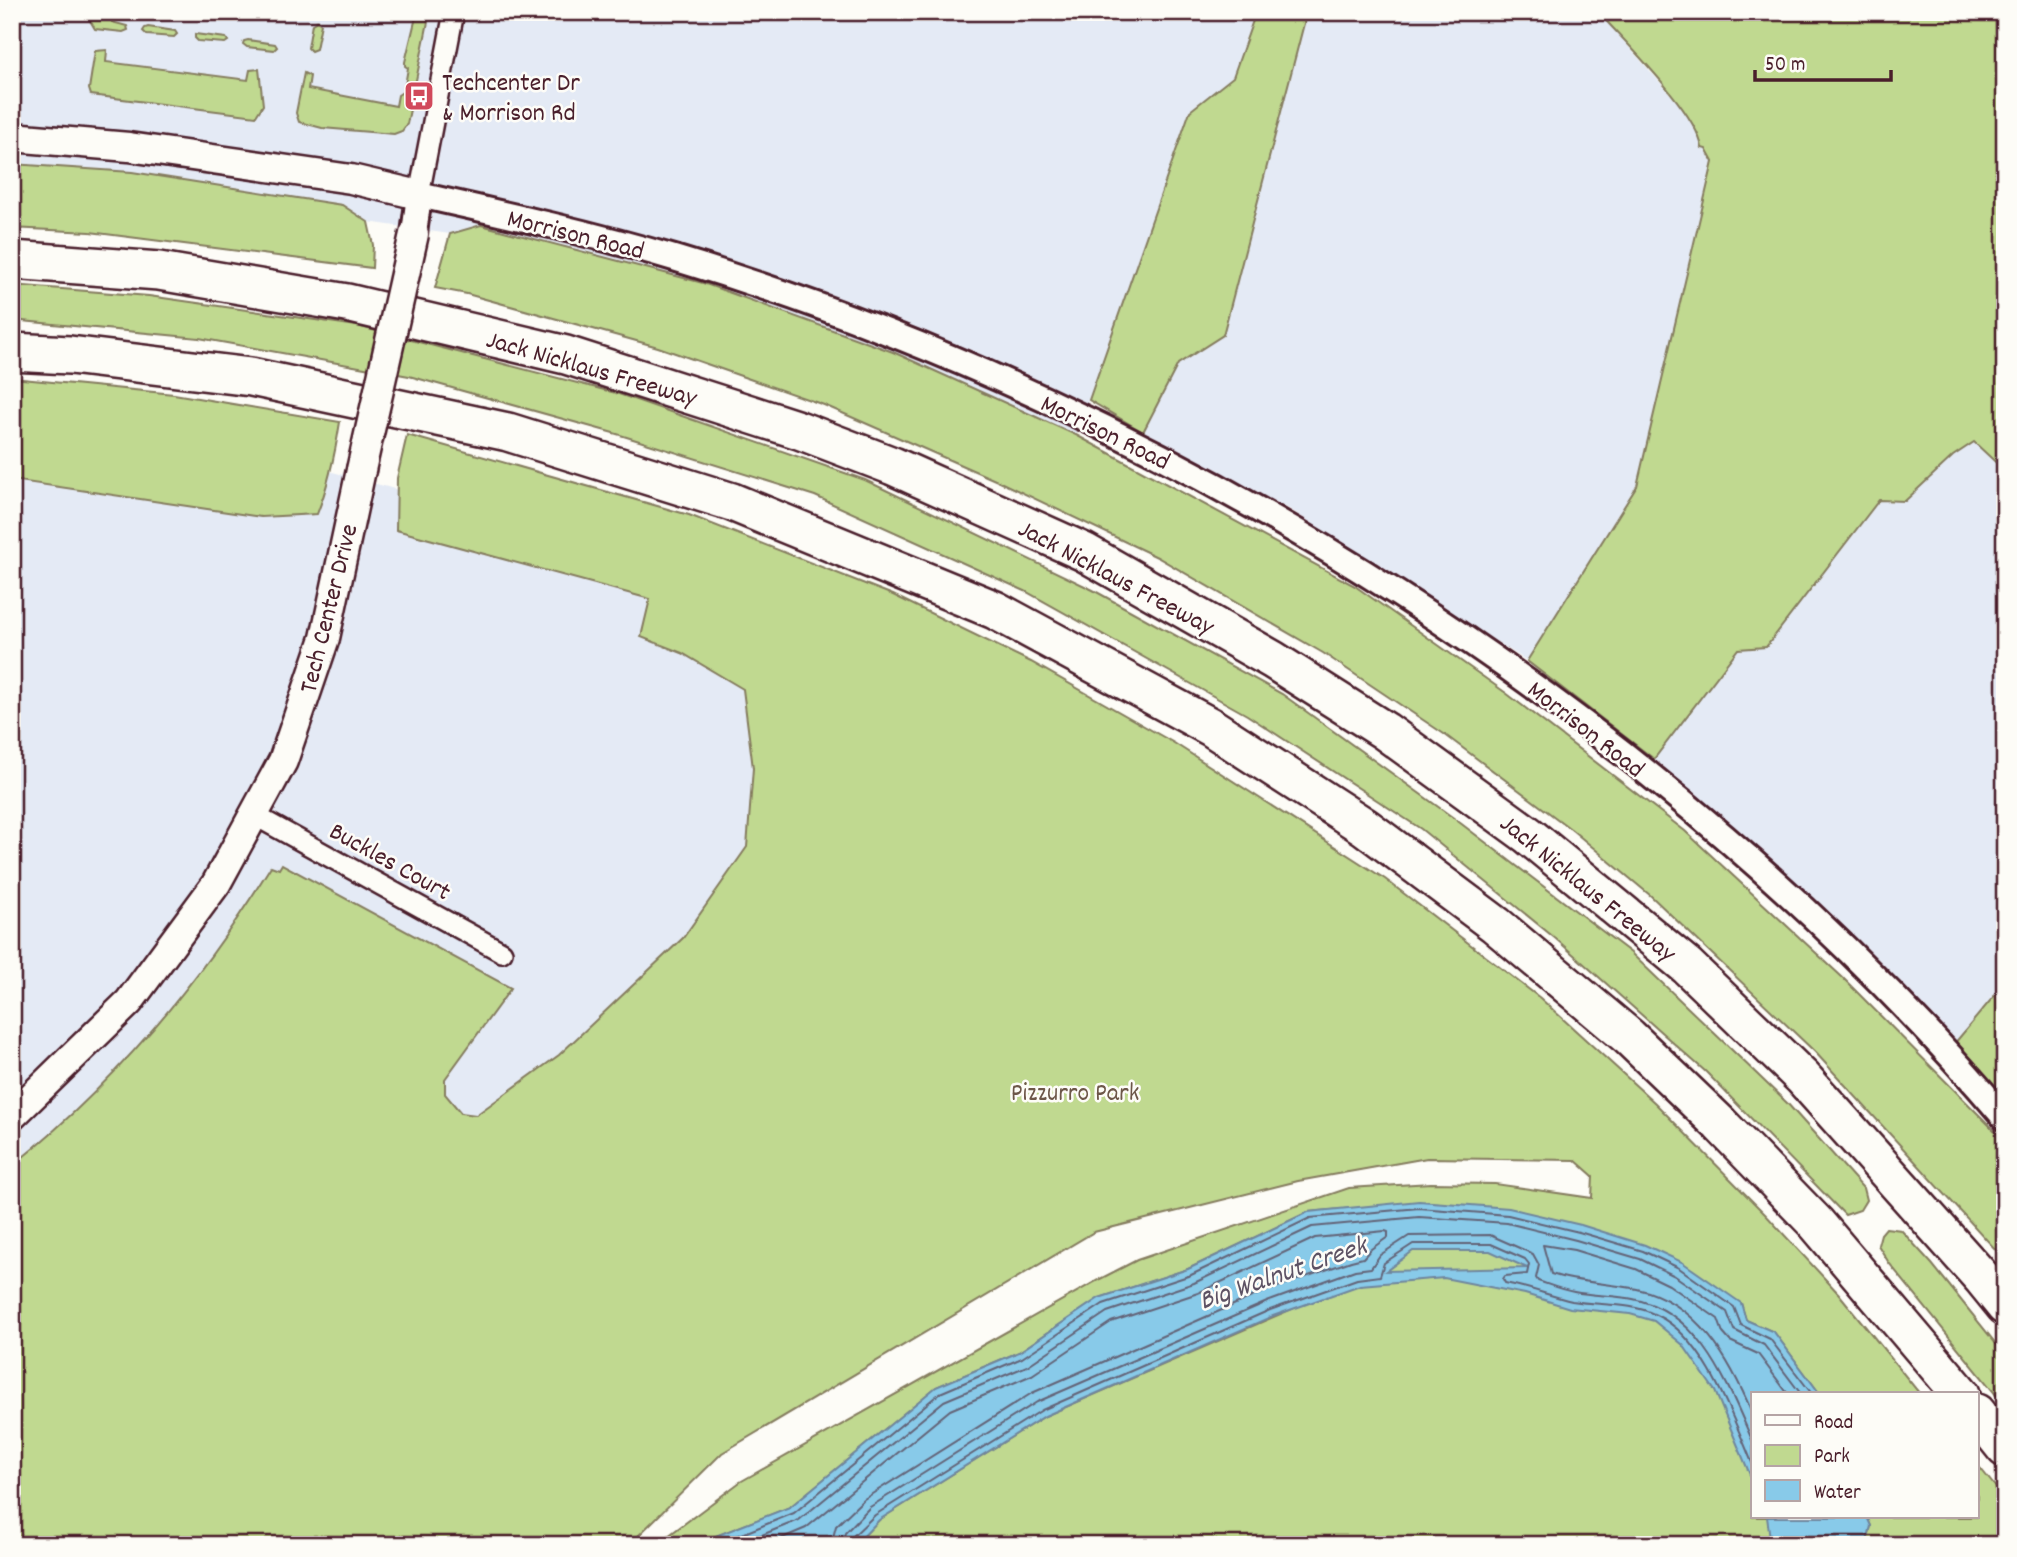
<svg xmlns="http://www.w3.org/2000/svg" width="2017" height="1557" viewBox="0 0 2017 1557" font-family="Dekko,sans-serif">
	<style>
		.built { fill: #e4eaf5 }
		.green { fill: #c0d990; stroke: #857c5e; stroke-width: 2 }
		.water { fill: #88cae9; stroke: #6f869d; stroke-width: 2; fill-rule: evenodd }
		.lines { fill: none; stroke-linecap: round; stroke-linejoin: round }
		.shore { stroke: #636377; stroke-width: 2 }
		.minor-casing { stroke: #4a1f2b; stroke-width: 24 }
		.tertiary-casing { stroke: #4a1f2b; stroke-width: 30 }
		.secondary-casing { stroke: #4a1f2b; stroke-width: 33 }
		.motorway-casing { stroke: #4a1f2b; stroke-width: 42 }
		.minor { stroke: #fdfcf7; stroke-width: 19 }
		.tertiary { stroke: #fdfcf7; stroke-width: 24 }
		.secondary { stroke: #fdfcf7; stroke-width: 28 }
		.motorway { stroke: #fdfcf7; stroke-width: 37 }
		.secondary-bridge-casing { stroke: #4a1f2b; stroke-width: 33; stroke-linecap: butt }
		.secondary-bridge { stroke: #fdfcf7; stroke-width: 28 }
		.labels { text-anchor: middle; stroke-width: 5; stroke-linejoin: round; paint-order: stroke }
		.poi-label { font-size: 26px; fill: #4a1f2b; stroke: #fdfcf7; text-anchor: start }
		.street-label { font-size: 26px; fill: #4a1f2b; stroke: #fdfcf7 }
		.park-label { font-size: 26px; fill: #6d5749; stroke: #fdfcf7 }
		.water-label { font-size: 28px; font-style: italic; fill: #5d5264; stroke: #fdfcf7 }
	</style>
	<rect width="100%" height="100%" fill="#fdfcf7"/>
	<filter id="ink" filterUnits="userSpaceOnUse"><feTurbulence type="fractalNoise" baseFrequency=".0143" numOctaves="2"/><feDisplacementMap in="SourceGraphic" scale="14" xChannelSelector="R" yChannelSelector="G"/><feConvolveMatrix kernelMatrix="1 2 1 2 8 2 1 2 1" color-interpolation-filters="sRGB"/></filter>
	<g filter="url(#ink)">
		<g class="built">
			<polygon points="12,12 1256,12 1233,77 1190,111 1076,435 893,352 703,283 481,225 450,234 368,222 342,205 132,172 12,164"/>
			<polygon points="1307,12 1598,12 1687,113 1713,162 1637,486 1527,661 1291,510 1143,432 1178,364 1223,334"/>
			<polygon points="12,429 227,443 628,553 985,721 67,1545 12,1545"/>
			<polygon points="1974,442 2005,471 2005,983 1954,1044 1867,952 1654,759 1738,649 1766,647 1880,500 1905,500 1953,456"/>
		</g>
		<g class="green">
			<polygon points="85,12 114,12 112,22 127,26 128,30 123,32 95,29"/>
			<polygon points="414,12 430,12 407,124 402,131 394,134 322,128 299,122 296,113 304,73 310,76 308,89 396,106 398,95 404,91 408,68 405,66 405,62 416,17"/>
			<polygon points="1256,12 1307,12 1223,335 1178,364 1143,432 1089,400 1190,111 1233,77"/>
			<path d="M1598,12H2005V471L1974,442L1953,456L1905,501L1879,500L1766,647L1738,649L1654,759L1527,661L1637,486L1713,162L1706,149L1702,148C1697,112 1625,42 1598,12Z"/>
			<polygon points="317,21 321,24 316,49 311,51 308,48 312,24"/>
			<polygon points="148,27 175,31 177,34 174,37 147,35 143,31 145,28"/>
			<polygon points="195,34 226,38 228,41 225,43 198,41 195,38"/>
			<polygon points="248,40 275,44 277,47 274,50 247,47 243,44 244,41"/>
			<polygon points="107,50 106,62 248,80 250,70 259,69 263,105 256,116 91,95 89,89 95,51"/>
			<polygon points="12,164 132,172 342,205 368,222 373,245 372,268 90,232 12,228"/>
			<polygon points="481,225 703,283 893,352 1076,435 1355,586 1506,693 1685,831 1842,977 1999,1135 2005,1142 2005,1260 1815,1052 1651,896 1572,830 1444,734 1323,653 1157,557 1002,483 824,405 658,347 467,294 435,288 450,234"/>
			<polygon points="12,285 149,296 357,326 616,393 865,480 1093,590 1282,694 1455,819 1631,953 1787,1103 1863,1188 1866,1200 1860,1210 1845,1215 1706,1072 1556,939 1421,829 1247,715 1025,591 815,496 617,434 409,376 199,338 12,320"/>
			<path d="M12,378L174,394L340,422C335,454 329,484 317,514L261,517L12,480Z"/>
			<path d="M407,435L689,515L893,595L1031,662L1174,743L1385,879L1540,998L1655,1103L1765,1214L1839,1294L1920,1394H1820L1774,1332L1746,1320L1741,1303L1354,1208L1308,1212L1188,1269L1100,1298L1019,1352L936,1387L790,1507L713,1537L705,1545H656L740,1482L1100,1279L1137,1260L1349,1188L1431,1183L1495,1184L1592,1198L1593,1176L1575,1160L1427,1158L1298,1181L1094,1232L722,1453L629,1545H12V1166C117,1082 201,980 271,866L279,869L282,864L511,988L445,1079V1094L461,1113L476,1115L559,1055L683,938L747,847L753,768L743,689L682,653L641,637L650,599L396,530L397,478Z"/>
			<polygon points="2005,983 2005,1096 1954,1044"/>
			<polygon points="1886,1228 1901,1230 1932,1264 2005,1355 2005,1406 1889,1263 1878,1245 1881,1234"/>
			<polygon points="1496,1242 1671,1325 1753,1394 1753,1517 1794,1517 1782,1545 855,1545 879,1520 1045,1416 1292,1309 1410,1246"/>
			<polygon points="1977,1464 2005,1499 2005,1545 1866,1545 1871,1526 1867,1517 1977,1517"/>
		</g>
		<g class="water">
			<path d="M1419,1201L1509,1208L1581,1225L1645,1245L1682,1262L1741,1303L1746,1320L1774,1332L1820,1394H1753V1482L1715,1391L1683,1345L1654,1321L1630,1314L1570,1308L1525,1294L1444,1278L1360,1285L1273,1316L1045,1416L879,1520L855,1545H705L713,1537L790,1507L936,1387L1019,1352L1099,1298L1188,1269L1308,1212ZM1413,1251H1490L1527,1268L1386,1271Z"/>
			<polygon points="1767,1517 1867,1517 1871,1526 1866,1545 1771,1545"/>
		</g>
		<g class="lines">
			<g class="shore">
				<path d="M1753,1415C1731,1361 1698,1302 1637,1289C1608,1283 1579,1283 1551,1274L1543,1245L1574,1250L1636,1269L1669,1285L1718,1319L1723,1333L1730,1341L1758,1354L1788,1394"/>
				<polyline points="715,1545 794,1513 940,1393 1022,1358 1103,1304 1191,1275 1310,1218 1419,1208 1508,1215 1579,1232 1643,1251 1679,1268 1734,1307 1741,1325 1770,1339 1812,1394"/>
				<polyline points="737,1545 799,1520 944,1401 1027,1366 1107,1312 1194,1283 1312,1227 1419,1217 1507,1223 1576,1240 1640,1259 1675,1276 1727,1312 1734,1330 1764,1345 1801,1394"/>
				<polyline points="766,1545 806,1528 950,1410 1032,1375 1111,1322 1198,1293 1315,1238 1385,1231 1388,1232 1388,1237 1371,1249 1363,1258 1351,1261 1263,1292 1032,1393 864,1499 836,1526 831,1545"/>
				<path d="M841,1545L845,1533L870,1507L1037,1402L1267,1302L1355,1270L1371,1268L1380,1255L1409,1236L1490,1235L1533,1254L1539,1265L1536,1278L1538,1281C1550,1285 1562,1290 1574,1292C1594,1296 1614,1295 1633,1299C1702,1312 1728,1386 1753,1442"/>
				<path d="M850,1545L852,1537L875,1515L1042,1410L1270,1310L1357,1279L1380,1276L1384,1263L1413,1244H1491L1525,1259L1529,1264L1527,1274L1505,1276L1503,1279L1505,1283C1528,1287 1550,1296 1572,1301C1600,1306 1631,1302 1656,1315C1705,1337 1733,1418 1753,1465"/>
			</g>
			<g class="minor-casing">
				<g id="minor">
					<polyline points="419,195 454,12"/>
					<polyline points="254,815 502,952"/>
				</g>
			</g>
			<g class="tertiary-casing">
				<path id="tertiary" d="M414,234L419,195C504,214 590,233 674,258C1174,408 1666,720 2005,1118"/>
			</g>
			<g class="secondary-casing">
				<g id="secondary">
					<polyline points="12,137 129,147 351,179 419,195"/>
					<polyline points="12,1116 129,1002 216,884 283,761 325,638 361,470"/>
				</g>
			</g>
			<g class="motorway-casing">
				<g id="motorway">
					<polyline points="12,260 159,271 347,303 566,355 799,430 893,466 1084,552 1273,660 1385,731 1528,835 1687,966 1803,1078 1983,1279 2005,1306"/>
					<polyline points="12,352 70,355 251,377 508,432 732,502 995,610 1211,727 1365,827 1496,925 1629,1037 1720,1124 1816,1223 1961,1394"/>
					<polyline points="1977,1413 2005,1448"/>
				</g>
			</g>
			<use href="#minor" class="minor"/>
			<use href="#tertiary" class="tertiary"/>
			<use href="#secondary" class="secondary"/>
			<use href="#motorway" class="motorway"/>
			<g class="secondary-bridge-casing">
				<polyline id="secondary-bridge" points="361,470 414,234"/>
			</g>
			<use href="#secondary-bridge" class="secondary-bridge"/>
		</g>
	</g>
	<defs>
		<g id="bus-square" transform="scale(1.575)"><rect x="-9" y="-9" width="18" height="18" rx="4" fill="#d1495b" stroke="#fdfcf7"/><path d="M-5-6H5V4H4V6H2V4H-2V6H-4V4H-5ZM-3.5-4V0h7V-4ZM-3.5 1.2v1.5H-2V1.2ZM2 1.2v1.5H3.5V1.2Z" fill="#fff"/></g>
	</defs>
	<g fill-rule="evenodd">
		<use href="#bus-square" x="419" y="96"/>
	</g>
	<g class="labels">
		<g class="poi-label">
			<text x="442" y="90">Techcenter Dr<tspan x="442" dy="30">&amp; Morrison Rd</tspan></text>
		</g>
		<g class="street-label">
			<text transform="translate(576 233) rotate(14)" y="9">Morrison Road</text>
			<text transform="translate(592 367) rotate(16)" y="9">Jack Nicklaus Freeway</text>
			<text transform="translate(1106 431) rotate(26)" y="9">Morrison Road</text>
			<text transform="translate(1117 576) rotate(28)" y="9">Jack Nicklaus Freeway</text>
			<text transform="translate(327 608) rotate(-76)" y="9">Tech Center Drive</text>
			<text transform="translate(1587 728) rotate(38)" y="9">Morrison Road</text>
			<text transform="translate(391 860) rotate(29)" y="9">Buckles Court</text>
			<text transform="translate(1589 887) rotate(39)" y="9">Jack Nicklaus Freeway</text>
		</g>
		<g class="park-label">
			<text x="1075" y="1100">Pizzurro Park</text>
		</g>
		<g class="water-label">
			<text transform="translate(1282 1271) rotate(-19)" y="10">Big Walnut Creek</text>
		</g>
	</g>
	<rect width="2017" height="1557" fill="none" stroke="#fdfcf7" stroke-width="42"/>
	<rect x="21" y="21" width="1975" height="1515" fill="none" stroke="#4a1f2b" stroke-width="2.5" filter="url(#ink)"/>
	<rect x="1751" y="1392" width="228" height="126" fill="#fdfcf7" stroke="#b5a4a5" stroke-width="2"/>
	<rect x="1765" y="1415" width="35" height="10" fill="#fdfcf7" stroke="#b5a4a5" stroke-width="2"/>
	<text x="1814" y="1428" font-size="21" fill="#4a1f2b">Road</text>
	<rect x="1765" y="1445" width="35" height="21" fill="#c0d990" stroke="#b5a4a5" stroke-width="2"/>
	<text x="1814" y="1462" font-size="21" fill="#4a1f2b">Park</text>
	<rect x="1765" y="1480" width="35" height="21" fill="#88cae9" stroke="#b5a4a5" stroke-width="2"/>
	<text x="1814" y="1498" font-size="21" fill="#4a1f2b">Water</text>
	<path d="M1755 70v10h136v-10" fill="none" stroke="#4a1f2b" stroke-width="3.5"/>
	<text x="1765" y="70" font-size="21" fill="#4a1f2b" stroke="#fdfcf7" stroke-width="5" paint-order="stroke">50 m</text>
</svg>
